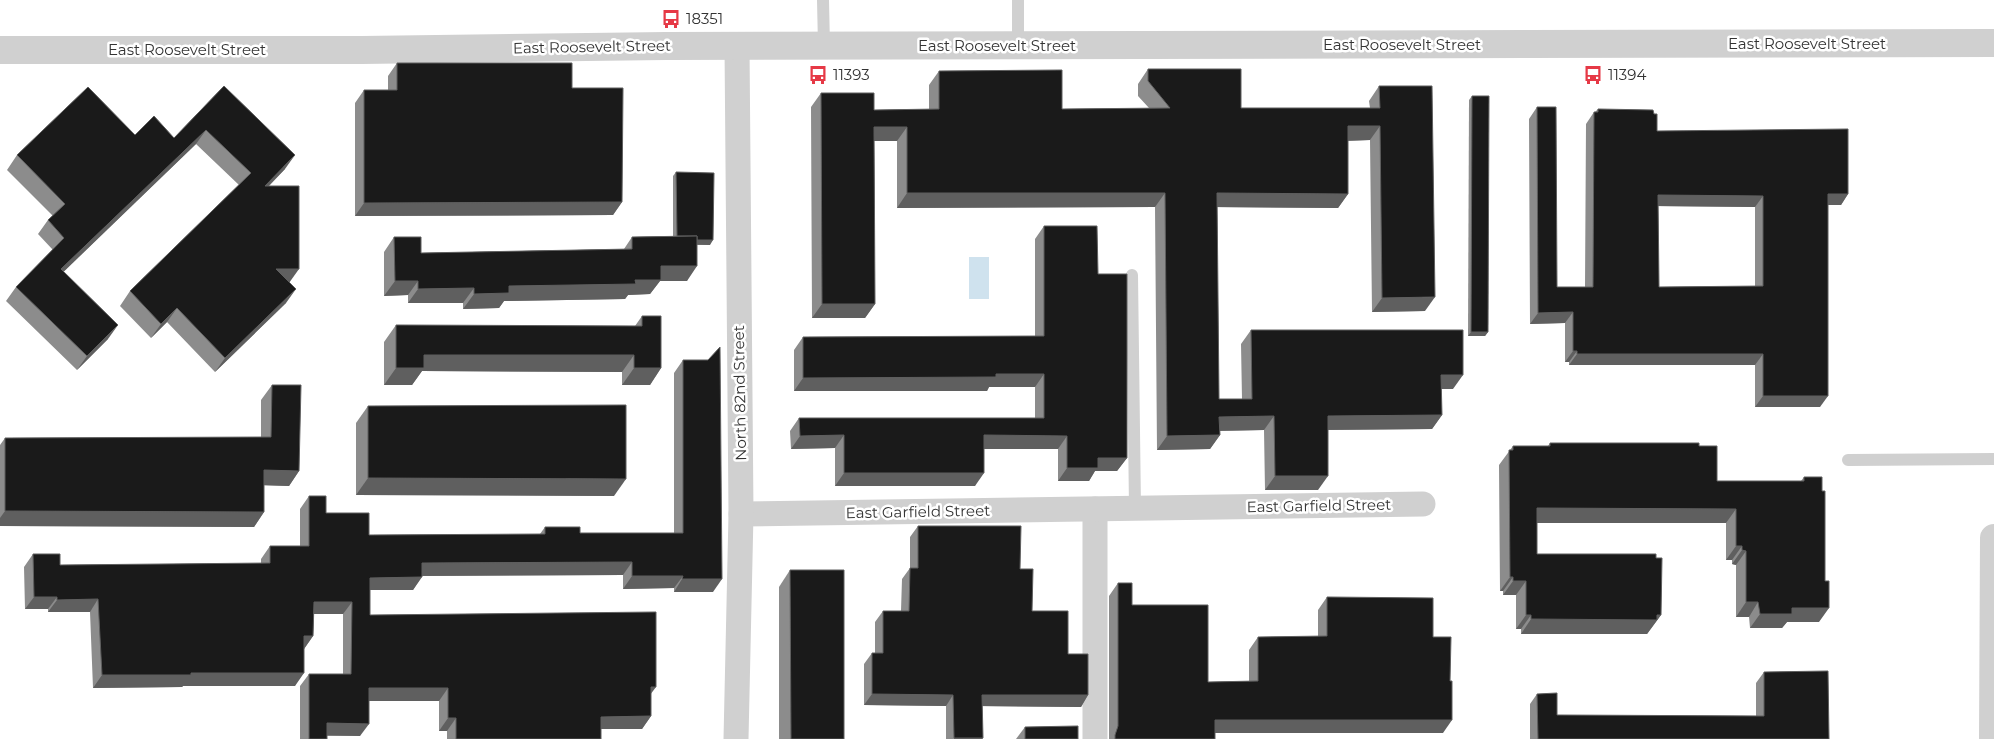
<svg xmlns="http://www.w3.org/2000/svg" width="1994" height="739" viewBox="0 0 1994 739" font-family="Montserrat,sans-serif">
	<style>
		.water { fill: #cfe2ee }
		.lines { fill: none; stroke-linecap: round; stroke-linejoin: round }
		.service { stroke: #d0d0d0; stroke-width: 12 }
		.minor { stroke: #d0d0d0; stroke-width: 25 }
		.tertiary { stroke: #d0d0d0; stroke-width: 28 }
		.wall { fill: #8c8c8c; fill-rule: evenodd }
		.shaded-wall { fill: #5f5f5f }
		.building { fill: #1a1a1a; stroke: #5f5f5f; fill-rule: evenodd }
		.labels { text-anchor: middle; stroke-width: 5; stroke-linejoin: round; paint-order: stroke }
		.poi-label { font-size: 15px; fill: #333; stroke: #fff; text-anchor: start }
		.street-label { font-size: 15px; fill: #333; stroke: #fff }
	</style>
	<rect width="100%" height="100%" fill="#fff"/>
	<rect class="water" x="969" y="257" width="20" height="42"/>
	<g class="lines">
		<g class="service">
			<polyline points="823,0 824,46"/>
			<polyline points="1018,46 1018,0"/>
			<polyline points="1132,275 1135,508"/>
			<polyline points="1848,460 1994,459"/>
		</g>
		<g class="minor">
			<polyline points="1095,509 1095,739"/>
			<polyline points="741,514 1423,504"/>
			<polyline points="736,739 741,514 737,46"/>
		</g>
		<g class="tertiary">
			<polyline points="0,50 362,50 666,46 1994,43"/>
			<polyline points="1993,739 1994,538"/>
		</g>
	</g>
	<g class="wall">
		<polygon points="397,63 572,88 622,202 613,215 355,216 355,103 364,90 388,90 388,76"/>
		<polygon points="1148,69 1241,108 1370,108 1369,101 1379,86 1425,311 1372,312 1370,140 1348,141 1348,194 1338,208 1217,207 1219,399 1242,399 1241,344 1251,330 1453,389 1441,389 1442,415 1432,429 1328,430 1318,490 1265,490 1264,430 1220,431 1220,435 1210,449 1157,450 1155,207 897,208 897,141 874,141 875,304 865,318 812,318 811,107 821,93 874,110 929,109 929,85 939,71 1062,109 1149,108 1138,96 1138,84"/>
		<polygon points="224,86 285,169 269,186 290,282 286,303 215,372 167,322 151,338 120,306 130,291 239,185 196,144 63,272 108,339 77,370 6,301 16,287 53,250 38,234 48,220 53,216 7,170 17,155 135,135 174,138"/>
		<polygon points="1472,96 1488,332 1485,336 1468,336 1469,100"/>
		<path d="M1537,107L1557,287H1585L1586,124L1594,112H1595L1598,109L1657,131L1848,194L1841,205H1828L1820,407H1755V365H1569V362H1565V323L1530,324L1529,119ZM1658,206L1755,207V286L1659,287Z"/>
		<polygon points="676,172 710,245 697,245 687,281 660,281 650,294 628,295 625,299 504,301 499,308 463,309 463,303 408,303 408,295 384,296 384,252 394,237 421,253 624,249 632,237 673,236 673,176"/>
		<polygon points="1044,226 1098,274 1127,458 1117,471 1095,471 1089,481 1058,481 1058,449 984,449 975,486 835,486 835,448 791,449 790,431 799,418 1035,418 1035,387 989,387 987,391 794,391 794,350 803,337 1035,336 1035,239"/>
		<polygon points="642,316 661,368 650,385 622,385 622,372 422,371 412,385 384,385 384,342 396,325 635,326"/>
		<polygon points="683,360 713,592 674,592 674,588 623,589 623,575 422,576 413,590 370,590 370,615 651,693 651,716 642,729 601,729 601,739 447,739 447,731 439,731 439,701 369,701 360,736 327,736 327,739 300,739 300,686 309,674 343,674 343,614 314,614 313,636 304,649 295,686 183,686 182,687 93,688 90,612 48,612 48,609 25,609 24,567 33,554 60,565 261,563 261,559 270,546 300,546 300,509 309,496 326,513 369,535 540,534 545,527 580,533 674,533 674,373"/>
		<polygon points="272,385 299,471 289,486 264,485 264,512 254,527 0,526 0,445 5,438 261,437 261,400"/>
		<polygon points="368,406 614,496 356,495 356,423"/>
		<polygon points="1550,443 1699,446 1717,481 1801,481 1804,477 1819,622 1787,622 1782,628 1750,628 1749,617 1736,617 1736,565 1732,564 1732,560 1726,560 1726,523 1537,523 1537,554 1661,615 1647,634 1521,634 1521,629 1516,629 1516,595 1503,595 1503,591 1500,591 1499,465 1513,446 1548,446"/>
		<polygon points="918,526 1020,569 1032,611 1068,654 1088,695 1081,707 982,706 983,738 982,739 946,739 946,706 864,705 864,664 872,653 875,653 875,622 883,611 901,611 902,579 910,568 910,537"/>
		<polygon points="790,570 844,739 779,739 779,587"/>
		<polygon points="1118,583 1132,605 1208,682 1249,681 1249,650 1258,637 1318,637 1318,610 1327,597 1433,637 1443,733 1215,733 1215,739 1109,739 1109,596"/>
		<polygon points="1764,672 1829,739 1530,739 1530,704 1537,694 1557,715 1756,716 1756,683"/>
		<polygon points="1025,727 1078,739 1016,739"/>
	</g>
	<g class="shaded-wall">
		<polygon points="1348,126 1380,126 1370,140 1338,141"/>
		<polygon points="874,127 907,127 897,141 864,141"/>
		<polygon points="206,130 196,144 51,284 61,269"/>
		<polygon points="295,155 285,169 255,200 265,186"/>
		<polygon points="907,193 1165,193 1155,207 897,208"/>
		<polygon points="1217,193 1348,194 1338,208 1207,207"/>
		<polygon points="1828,194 1848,194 1841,205 1821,205"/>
		<polygon points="1658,195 1763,196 1755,207 1650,206"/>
		<polygon points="622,202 613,215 355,216 364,203"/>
		<polygon points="677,239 713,240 710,245 673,244"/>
		<polygon points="661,266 697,266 687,281 660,281 650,294 628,295 625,299 504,301 499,308 463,309 474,294 509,286 635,280"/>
		<polygon points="276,269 299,269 289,283"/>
		<polygon points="395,281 418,281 408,295 384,296"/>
		<polygon points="474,288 463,303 408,303 418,289"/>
		<polygon points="296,289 286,303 215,372 225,358"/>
		<polygon points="1435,297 1425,311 1372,312 1382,298"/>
		<polygon points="822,304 875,304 865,318 812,318"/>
		<polygon points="177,308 167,322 151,338 161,324"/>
		<polygon points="1573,312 1565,323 1530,324 1538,313"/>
		<polygon points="118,325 108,339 77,370 87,356"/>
		<polygon points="1471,332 1488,332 1485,336 1468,336"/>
		<polygon points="1573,351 1577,351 1569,362 1565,362"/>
		<polygon points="1577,354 1763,354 1755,365 1569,365"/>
		<polygon points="424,355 634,355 622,372 422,371 412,385 384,385 396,368"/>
		<polygon points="634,368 661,368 650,385 622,385"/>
		<polygon points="996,374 1044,374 1035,387 989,387 987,391 794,391 803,378"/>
		<polygon points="1441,375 1463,375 1453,389 1431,389"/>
		<polygon points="1763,396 1828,396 1820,407 1755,407"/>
		<polygon points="1442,415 1432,429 1318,430 1328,416"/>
		<polygon points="1274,416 1264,430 1210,431 1219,417"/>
		<polygon points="844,435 835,448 791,449 800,436"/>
		<polygon points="984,435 1067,436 1058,449 975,449"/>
		<polygon points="1220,435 1210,449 1157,450 1167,436"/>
		<polygon points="1098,458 1127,458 1117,471 1095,471 1089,481 1058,481 1067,468"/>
		<polygon points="264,470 299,471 289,486 254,485"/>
		<polygon points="844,473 984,473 975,486 835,486"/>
		<polygon points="1275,476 1328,476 1318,490 1265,490"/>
		<polygon points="368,478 626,479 614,496 356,495"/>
		<polygon points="1537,508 1736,509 1726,523 1527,523"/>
		<polygon points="5,511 264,512 254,527 0,526 0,518"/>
		<polygon points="1736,546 1742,546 1732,560 1726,560"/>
		<polygon points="1742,550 1746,551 1736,565 1732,564"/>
		<polygon points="632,562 623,575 413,576 422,563"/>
		<polygon points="632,576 683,576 674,588 623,589"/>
		<polygon points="422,577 413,590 361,590 370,578"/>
		<polygon points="1510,577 1513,577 1503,591 1500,591"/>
		<polygon points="682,579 722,579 713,592 674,592"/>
		<polygon points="1513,581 1526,581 1516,595 1503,595"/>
		<polygon points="34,597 57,597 48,609 25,609"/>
		<polygon points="98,599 90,612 48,612 57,600"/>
		<polygon points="314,602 352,602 343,614 305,614"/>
		<polygon points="1746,602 1758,602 1749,617 1736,617"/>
		<polygon points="1792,608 1829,608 1819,622 1787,622 1782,628 1750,628 1760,614"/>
		<polygon points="1526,615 1531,615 1521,629 1516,629"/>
		<polygon points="1661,615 1647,634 1521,634 1531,619"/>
		<polygon points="304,636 313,636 304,649 295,649"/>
		<polygon points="191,673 304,673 295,686 183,686 182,687 93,688 102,675"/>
		<polygon points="651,687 656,687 647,699"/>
		<polygon points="369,688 448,688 439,701 360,701"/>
		<polygon points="872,694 953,695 946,706 864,705"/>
		<polygon points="982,695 1088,695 1081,707 974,706"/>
		<polygon points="651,716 642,729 592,729 601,717"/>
		<polygon points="448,718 456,718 447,731 439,731"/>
		<polygon points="1215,720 1452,720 1443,733 1206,733"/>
		<polygon points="327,723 369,724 360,736 318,735"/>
		<polygon points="954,738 983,738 982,739 954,739"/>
	</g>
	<g class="building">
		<polygon points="397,63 572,63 572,88 623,88 622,202 364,203 364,90 397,90"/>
		<polygon points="1148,69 1241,69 1241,108 1380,108 1379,86 1432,86 1435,297 1382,298 1380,126 1348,126 1348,194 1217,193 1219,399 1252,399 1251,330 1463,330 1463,375 1441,375 1442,415 1328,416 1328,476 1275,476 1274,416 1219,417 1220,435 1167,436 1165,193 907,193 907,127 874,127 875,304 822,304 821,93 874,93 874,110 939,109 939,71 1062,70 1062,109 1170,108 1148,81"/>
		<polygon points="224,86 295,155 265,186 299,186 299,269 276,269 296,289 225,358 177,308 161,324 130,291 251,173 206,130 61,269 118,325 87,356 16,287 64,238 48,220 65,204 17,155 88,87 135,135 154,116 174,138"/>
		<polygon points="1472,96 1489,96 1488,332 1471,332"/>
		<path d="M1537,107H1556L1557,287H1593L1594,112H1598V109L1653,110L1654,114H1657V131L1848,129V194H1828V396H1763V354H1577V351H1573V312L1538,313ZM1658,195L1763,196V286L1659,287Z"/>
		<polygon points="676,172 714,173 713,240 697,240 697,236 677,236"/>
		<polygon points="1044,226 1097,226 1098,274 1127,274 1127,458 1098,458 1098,468 1067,468 1067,436 984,435 984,473 844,473 844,435 800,436 799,418 1044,418 1044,374 996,374 996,377 803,378 803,337 1044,336"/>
		<polygon points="697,236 697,266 661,266 661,280 635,280 636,284 509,286 509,293 474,294 474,288 418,289 418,281 395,281 394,237 421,237 421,253 632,249 632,237"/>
		<polygon points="642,316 661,316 661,368 634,368 634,355 424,355 424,368 396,368 396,325 642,326"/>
		<polygon points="720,347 722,579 682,579 683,576 632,576 632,562 422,563 422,577 370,578 370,615 656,612 656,687 651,687 651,716 601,717 601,739 456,739 456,718 448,718 448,688 369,688 369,724 327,723 327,739 309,739 309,674 351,674 352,602 314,602 313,636 304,636 304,673 191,673 191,675 102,675 98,599 57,600 57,597 34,597 33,554 60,554 60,565 270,563 270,546 309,546 309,496 326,496 326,513 369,513 369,535 545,534 545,527 580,527 580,533 683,533 683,360 708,360"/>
		<polygon points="272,385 301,385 299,471 264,470 264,512 5,511 5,438 271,437"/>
		<polygon points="626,405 626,479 368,478 368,406"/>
		<polygon points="1550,443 1699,443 1699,446 1717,446 1717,481 1804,481 1804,477 1822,477 1822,491 1825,491 1825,581 1829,581 1829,608 1792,608 1792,614 1760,614 1758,602 1746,602 1746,551 1742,550 1742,546 1736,546 1736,509 1537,508 1537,554 1656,554 1656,558 1662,558 1661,615 1657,615 1657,620 1531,619 1531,615 1526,615 1526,581 1513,581 1513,577 1510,577 1509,450 1513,450 1513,446 1550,446"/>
		<polygon points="918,526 1021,526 1020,569 1033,569 1032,611 1068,611 1068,654 1088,654 1088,695 982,695 983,738 954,738 953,695 872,694 872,653 883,653 883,611 909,611 910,568 918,568"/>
		<polygon points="790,570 844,570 844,739 791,739"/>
		<polygon points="1118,583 1132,583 1132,605 1208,605 1208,682 1258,681 1258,637 1327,636 1327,597 1433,598 1433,637 1451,637 1450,681 1452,681 1452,720 1215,720 1215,739 1115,739 1115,735 1118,726"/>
		<polygon points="1828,671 1829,739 1538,739 1537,694 1557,693 1557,715 1764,716 1764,672"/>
		<polygon points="1078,726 1078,739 1025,739 1025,727"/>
	</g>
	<defs>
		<g id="bus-bare" transform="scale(1.5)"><path d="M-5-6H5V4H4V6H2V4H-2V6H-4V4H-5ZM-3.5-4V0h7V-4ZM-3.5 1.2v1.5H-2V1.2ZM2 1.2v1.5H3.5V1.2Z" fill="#e63946" stroke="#fff" stroke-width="2.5" paint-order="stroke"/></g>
	</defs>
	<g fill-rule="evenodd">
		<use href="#bus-bare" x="671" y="19"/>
		<use href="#bus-bare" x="818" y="75"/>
		<use href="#bus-bare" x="1593" y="75"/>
	</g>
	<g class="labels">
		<g class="poi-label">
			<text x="686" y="24">18351</text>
			<text x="833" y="80">11393</text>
			<text x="1608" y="80">11394</text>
		</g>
		<g class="street-label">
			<text x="1807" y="49">East Roosevelt Street</text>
			<text x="1402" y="50">East Roosevelt Street</text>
			<text x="997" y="51">East Roosevelt Street</text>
			<text transform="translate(592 47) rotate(-1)" y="5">East Roosevelt Street</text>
			<text x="187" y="55">East Roosevelt Street</text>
			<text transform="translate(740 393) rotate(-91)" y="5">North 82nd Street</text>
			<text transform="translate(1319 506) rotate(-1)" y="5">East Garfield Street</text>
			<text transform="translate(918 512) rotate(-1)" y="5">East Garfield Street</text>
		</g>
	</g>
</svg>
